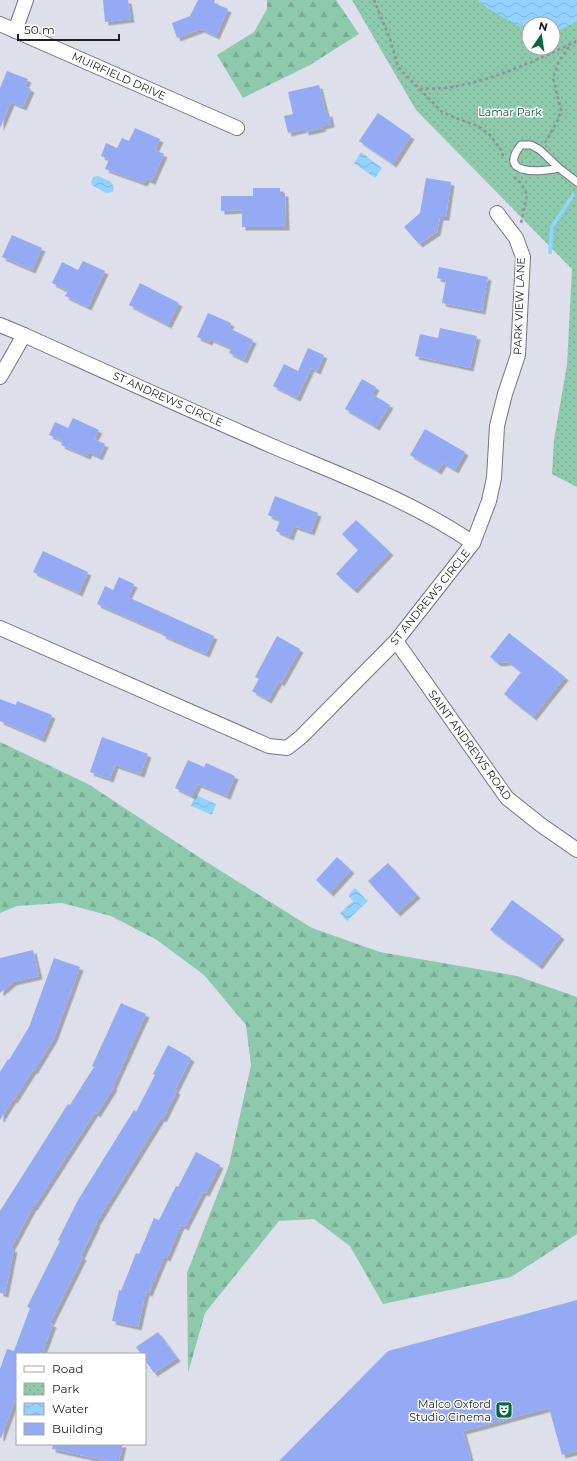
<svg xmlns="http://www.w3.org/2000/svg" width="577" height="1461" viewBox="0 0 577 1461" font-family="Montserrat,sans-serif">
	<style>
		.forest { fill: url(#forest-firs) }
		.park { fill: url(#park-dots); fill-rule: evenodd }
		.water { fill: url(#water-waves) }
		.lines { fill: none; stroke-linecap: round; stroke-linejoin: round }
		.stream { stroke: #93d1fe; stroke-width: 4 }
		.building { fill: #94aaf5; filter: url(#shadow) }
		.lane-casing { stroke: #73767f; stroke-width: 9 }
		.street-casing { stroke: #73767f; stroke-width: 16 }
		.path { stroke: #90939a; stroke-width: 2.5; stroke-dasharray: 3 3; stroke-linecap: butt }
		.lane { stroke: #fff; stroke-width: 7 }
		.street { stroke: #fff; stroke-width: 14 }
		.labels { text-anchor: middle; stroke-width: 3; stroke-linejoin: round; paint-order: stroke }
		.street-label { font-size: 11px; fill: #1e1f22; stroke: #fff }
		.park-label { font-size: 11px; fill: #135f44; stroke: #fff }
		.poi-label { font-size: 11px; fill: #1e1f22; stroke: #fff; text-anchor: end }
	</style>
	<defs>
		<pattern id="forest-firs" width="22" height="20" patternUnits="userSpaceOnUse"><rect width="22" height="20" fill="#8dc9ad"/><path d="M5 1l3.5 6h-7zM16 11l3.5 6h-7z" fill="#79ac95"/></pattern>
		<pattern id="park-dots" width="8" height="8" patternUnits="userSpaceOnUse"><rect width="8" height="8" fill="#8dc9ad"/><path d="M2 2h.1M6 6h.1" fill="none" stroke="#79ac95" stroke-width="1.8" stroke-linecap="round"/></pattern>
		<pattern id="water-waves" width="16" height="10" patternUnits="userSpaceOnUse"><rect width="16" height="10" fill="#93d1fe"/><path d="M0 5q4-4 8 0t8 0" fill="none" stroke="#7eb3d9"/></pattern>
		<filter id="shadow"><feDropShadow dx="3.5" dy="3.5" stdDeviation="0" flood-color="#0004"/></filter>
	</defs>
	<rect width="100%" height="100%" fill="#dde0ea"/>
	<g class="forest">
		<polygon points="267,0 336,0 359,34 310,65 243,98 217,55 254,32 267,9"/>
		<polygon points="0,742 88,784 205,861 312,928 380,952 517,976 577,997 577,1234 511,1277 383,1304 350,1246 314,1219 279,1221 205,1313 188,1373 187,1273 229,1165 251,1065 246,1025 204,975 157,940 111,916 62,903 17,906 0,913"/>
	</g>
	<path class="park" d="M352,0H577V487L552,474L554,440L567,365L572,269L416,110ZM529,24H553V48H529Z"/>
	<g class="water">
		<polygon points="478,0 577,0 577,21 561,29 553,30 553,24 529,24 529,30 526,30 487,8"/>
		<polygon points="361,152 382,168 375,178 354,163"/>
		<polygon points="98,176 111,182 114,187 113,192 106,193 93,186 91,182 93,177"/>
		<polygon points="196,795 216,804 212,815 191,806"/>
		<polygon points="355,888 368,901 347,921 340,913 353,901 348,895"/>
	</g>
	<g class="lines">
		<polyline class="stream" points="550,252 552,227 573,195"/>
	</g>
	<g class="building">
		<polygon points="103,0 128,0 131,19 105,22"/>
		<polygon points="198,0 215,0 214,3 228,9 216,36 201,29 177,38 172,23 190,16"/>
		<polygon points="7,71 28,79 25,86 31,89 23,107 11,102 0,128 0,88"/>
		<polygon points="319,85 326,114 329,113 331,124 322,126 323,128 305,132 305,129 288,133 284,116 293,114 288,92"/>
		<polygon points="378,113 411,136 393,164 359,141"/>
		<polygon points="135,128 160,139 155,150 164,154 152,181 146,179 144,183 105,169 109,159 101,156 106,143 117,148 122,138 129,141"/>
		<polygon points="426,178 451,182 446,217 440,217 437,232 419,244 404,227 420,213"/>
		<polygon points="253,188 280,188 280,193 285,193 286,227 242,227 242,210 221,211 221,196 253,196"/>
		<polygon points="12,235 42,248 32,270 2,257"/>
		<polygon points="83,261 105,271 88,307 65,296 68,291 52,283 62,262 78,270"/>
		<polygon points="439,267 488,277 482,311 442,303 446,280 437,278"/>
		<polygon points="140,283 179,303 168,325 129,305"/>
		<polygon points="208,313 231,323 229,328 253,340 244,360 229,353 231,348 210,339 209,342 197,337"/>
		<polygon points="440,328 477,336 470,368 415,356 420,334 438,338"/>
		<polygon points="308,348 324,355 317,371 311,368 297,398 273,386 284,364 298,371"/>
		<polygon points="362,379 376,387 372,394 390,405 376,427 345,409"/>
		<polygon points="73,418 99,430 94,439 105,444 99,457 89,452 87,456 61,445 63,441 49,435 55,422 68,428"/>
		<polygon points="425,429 465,452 455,470 443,463 438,471 410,455"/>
		<polygon points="275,496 318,513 311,532 294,526 290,537 276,531 280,520 268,515"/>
		<polygon points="356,520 390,552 354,590 336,574 358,550 342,534"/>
		<polygon points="43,551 88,572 79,593 33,572"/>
		<polygon points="119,577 134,584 128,597 214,636 206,654 162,635 163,633 97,604 105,586 113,590"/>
		<polygon points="509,633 565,677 533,717 504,694 521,672 508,662 498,663 490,657"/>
		<polygon points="277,636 300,649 281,683 279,681 268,700 252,691 259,679 255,677"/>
		<polygon points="0,699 16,705 17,701 52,715 42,739 0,721"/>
		<polygon points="102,737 148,754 141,774 115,765 110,779 90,772"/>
		<polygon points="188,760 204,767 206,763 235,776 227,796 198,784 192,796 175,788"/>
		<polygon points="337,857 351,870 330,893 316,880"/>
		<polygon points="388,863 417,895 397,913 368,881"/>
		<polygon points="512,900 561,936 539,966 490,930"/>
		<polygon points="33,950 39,976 13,982 0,993 0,958"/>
		<polygon points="54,958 80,967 54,1038 34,1071 33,1070 14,1100 13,1099 0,1120 0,1072 8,1059 9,1060 29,1027"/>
		<polygon points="121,1003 146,1014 113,1086 114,1087 97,1114 95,1112 34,1207 33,1207 11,1248 14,1249 5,1294 0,1293 0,1211 68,1104 70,1105 94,1067 92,1066"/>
		<polygon points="168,1045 191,1058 175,1090 177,1091 163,1119 161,1118 96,1223 97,1223 81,1256 83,1257 50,1323 53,1324 42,1354 17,1354 17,1395 1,1438 0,1438 0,1369 7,1349 14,1351 30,1308 27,1307 60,1241 58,1240 78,1200 134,1110 136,1112 155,1075 153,1074"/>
		<polygon points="196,1152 220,1165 206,1193 203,1192 185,1227 181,1225 167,1258 164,1257 149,1293 146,1292 138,1327 112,1321 119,1290 121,1291 136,1253 139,1254 154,1218 159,1220 176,1186 178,1187"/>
		<polygon points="577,1300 577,1451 562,1455 549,1408 463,1431 471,1461 279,1461 388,1351"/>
		<polygon points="158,1332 177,1358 154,1373 145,1360 145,1354 141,1354 136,1347"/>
		<polygon points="53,1444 123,1444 119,1461 108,1461 52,1449"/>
	</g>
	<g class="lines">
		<g class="lane-casing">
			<path id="lane" d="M559,168C542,172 496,176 521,145H531L540,150L559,168L577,182"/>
		</g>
		<g class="street-casing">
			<g id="street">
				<polyline points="0,24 237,128"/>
				<polyline points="15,31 26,0"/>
				<path d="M0,325L24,335C106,372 189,410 272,446C340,475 412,501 473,543L396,641L301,737L287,748L269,746L0,628"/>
				<polyline points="0,377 24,335"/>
				<polyline points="473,543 489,501 494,478 497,426 505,394 518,355 523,257 516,238 497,213"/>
				<polyline points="396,641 507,798 541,825 577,850"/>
			</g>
		</g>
		<g class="path">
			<polyline points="374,0 390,39 398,67 442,112 456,118 478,126 490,135 501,150 504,159"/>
			<path d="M420,89C430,88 441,89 451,87C495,80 537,60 577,41"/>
			<polyline points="545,143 558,120 561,110 553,78 559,61 571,44"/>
			<polyline points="514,177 521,183 527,195 521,223"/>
		</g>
		<use href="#lane" class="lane"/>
		<use href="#street" class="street"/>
	</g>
	<defs>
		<g id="theatre-square" transform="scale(0.9)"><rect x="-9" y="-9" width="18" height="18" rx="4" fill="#08673a" stroke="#fff"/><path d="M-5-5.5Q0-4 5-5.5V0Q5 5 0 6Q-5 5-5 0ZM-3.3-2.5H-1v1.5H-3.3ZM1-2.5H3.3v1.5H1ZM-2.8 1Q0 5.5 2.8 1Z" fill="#fff"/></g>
	</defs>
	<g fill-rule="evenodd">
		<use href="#theatre-square" x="504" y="1410"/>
	</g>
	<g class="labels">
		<g class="street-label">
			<text transform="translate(119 76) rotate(24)" y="4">MUIRFIELD DRIVE</text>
			<text transform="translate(519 306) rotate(-88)" y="4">PARK VIEW LANE</text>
			<text transform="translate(168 399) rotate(24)" y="4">ST ANDREWS CIRCLE</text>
			<text transform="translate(430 597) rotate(-51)" y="4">ST ANDREWS CIRCLE</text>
			<text transform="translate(470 745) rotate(54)" y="4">SAINT ANDREWS ROAD</text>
		</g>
		<g class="park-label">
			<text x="510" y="116">Lamar Park</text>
		</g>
		<g class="poi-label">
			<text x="491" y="1408">Malco Oxford<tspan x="491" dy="13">Studio Cinema</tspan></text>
		</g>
	</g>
	<rect x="16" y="1353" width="130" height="92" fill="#ffffff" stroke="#a5a5a7"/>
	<rect x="24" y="1366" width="20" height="6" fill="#ffffff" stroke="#a5a5a7"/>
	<text x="52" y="1373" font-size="12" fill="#1e1f22">Road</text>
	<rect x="24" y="1383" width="20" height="12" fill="url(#park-dots)" stroke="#a5a5a7"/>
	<text x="52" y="1393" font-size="12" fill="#1e1f22">Park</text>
	<rect x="24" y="1403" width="20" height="12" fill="url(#water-waves)" stroke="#a5a5a7"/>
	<text x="52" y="1413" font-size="12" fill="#1e1f22">Water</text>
	<rect x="24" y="1423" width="20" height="12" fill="#94aaf5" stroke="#a5a5a7"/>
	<text x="52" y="1433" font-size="12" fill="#1e1f22">Building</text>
	<g transform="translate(541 36) rotate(13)"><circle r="19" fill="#ffffff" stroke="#a5a5a7"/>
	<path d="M0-3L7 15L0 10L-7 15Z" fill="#08673a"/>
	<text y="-6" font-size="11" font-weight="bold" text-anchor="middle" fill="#1e1f22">N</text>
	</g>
	<path d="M18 34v6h101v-6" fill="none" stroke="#1e1f22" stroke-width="2"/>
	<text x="24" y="34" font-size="12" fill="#1e1f22" stroke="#ffffff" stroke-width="3" paint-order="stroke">50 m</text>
</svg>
